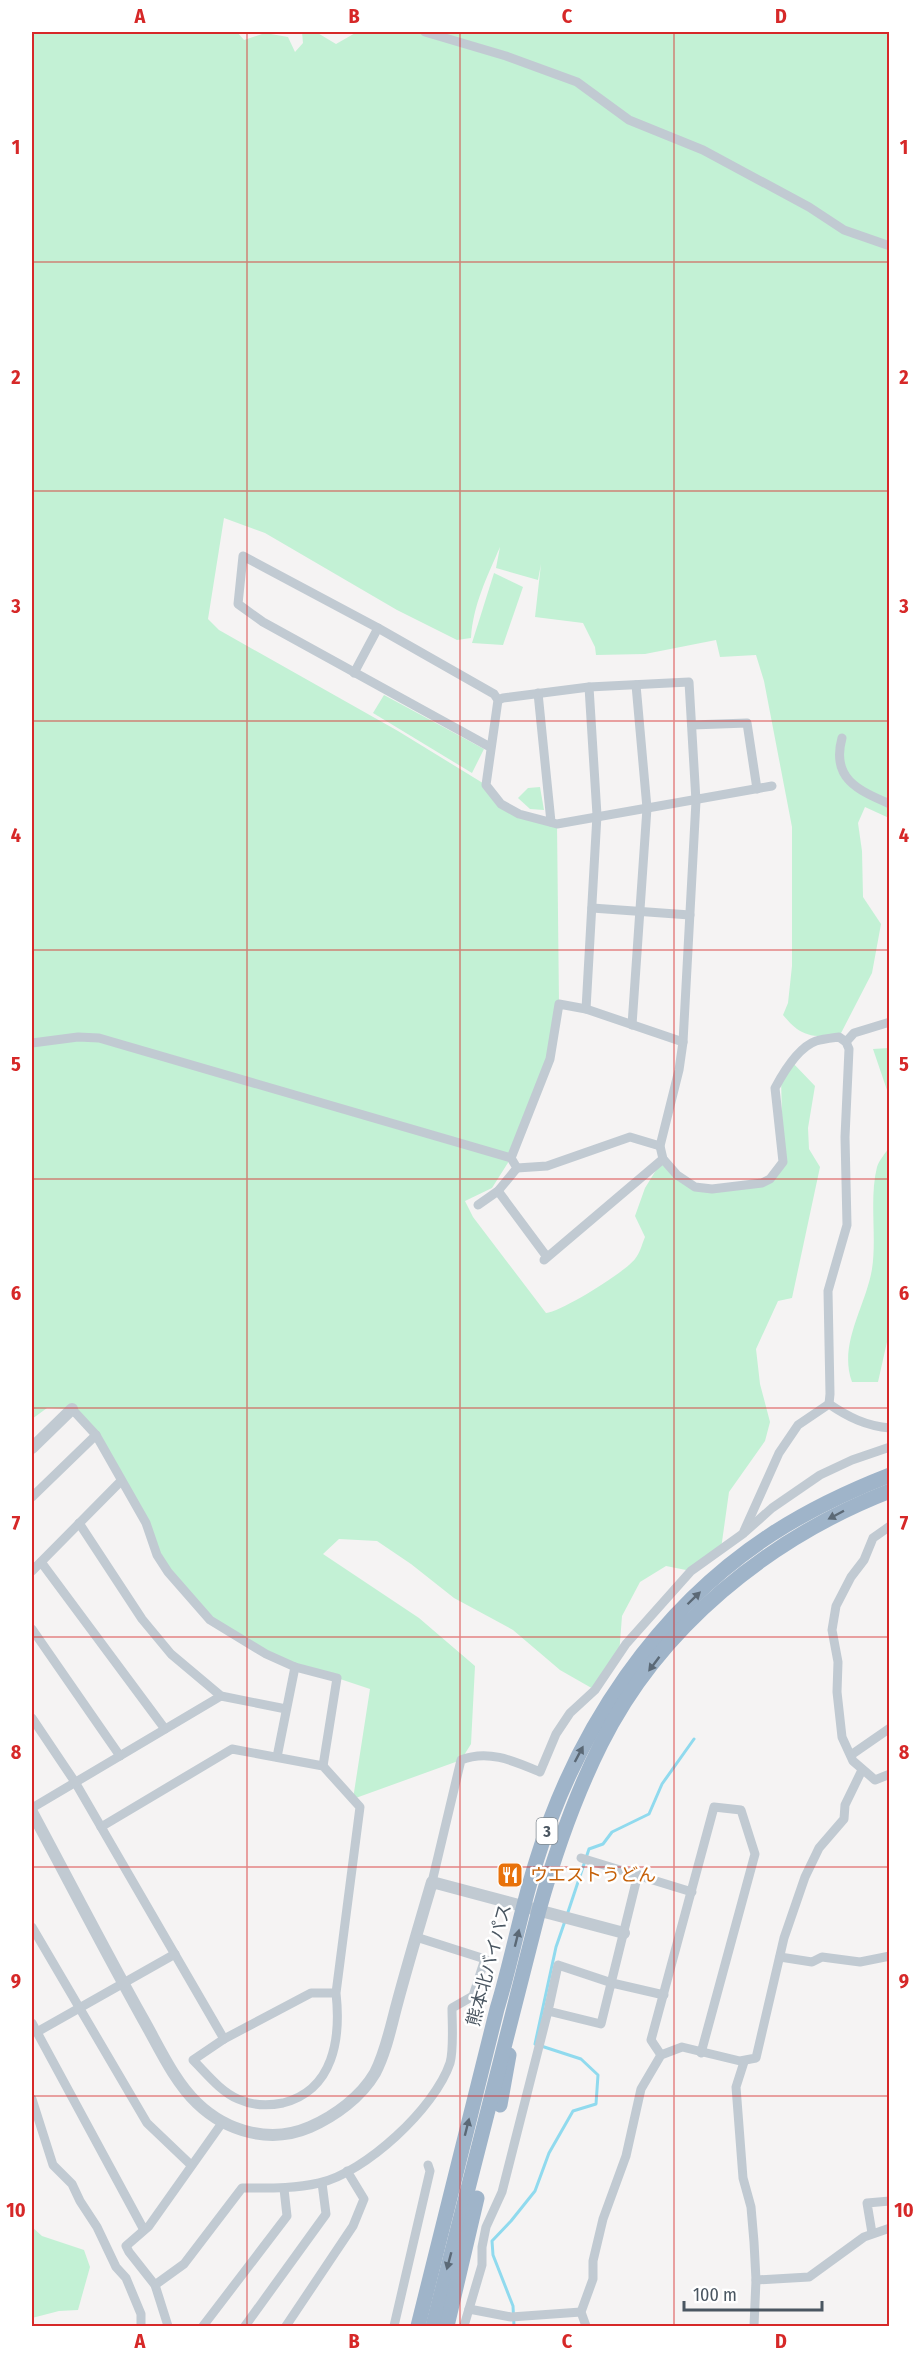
<svg xmlns="http://www.w3.org/2000/svg" width="921" height="2358" viewBox="0 0 921 2358" font-family="'Fira Sans Condensed','Noto Sans JP',sans-serif">
	<style>
		.green { fill: #c3f1d5 }
		.lines { fill: none; stroke-linecap: round; stroke-linejoin: round }
		.stream { stroke: #90daee; stroke-width: 3 }
		.minor { stroke: #c1cad2; stroke-width: 9 }
		.tertiary { stroke: #c1cad2; stroke-width: 12 }
		.trunk { stroke: #9fb4c9; stroke-width: 15 }
		.oneway { fill: #5b6976 }
		.grid { fill: none; stroke: #d62828; stroke-width: 1.5; stroke-opacity: 0.55 }
		.labels { text-anchor: middle; stroke-width: 5; stroke-linejoin: round; paint-order: stroke }
		.shield { fill: #fff; stroke: #808990; stroke-width: 1.5 }
		.shield-label { font-size: 16px; font-weight: bold; fill: #4a5661 }
		.food-label { font-size: 18px; fill: #c56008; stroke: #fff; text-anchor: start }
		.street-label { font-size: 18px; fill: #4a5661; stroke: #fff }
		.neatline { fill: none; stroke: #d62828; stroke-width: 2 }
		.grid-label { font-size: 20px; text-anchor: middle; font-weight: bold; fill: #d62828 }
	</style>
	<rect width="100%" height="100%" fill="#f5f3f3"/>
	<g class="green">
		<path d="M32,32H237L244,40L265,33L288,37L295,52L303,43L302,32H316L336,44L357,32H889V818L865,807L858,823L862,851L863,897L881,924L872,973L839,1037C811,1036 802,1038 783,1015L788,1003L792,966V827L764,681L756,655L720,657L716,640L645,654L596,655L595,647L583,623L535,617L541,564L538,580L496,568L500,547C487,577 473,605 471,638L457,640L397,610L265,533L224,518L208,619L219,630L398,731L486,785L501,803L557,824L559,1004L554,1039L511,1158L492,1188L465,1201L473,1217L546,1313C563,1311 625,1272 635,1259C640,1253 642,1244 645,1237L635,1216L645,1188L663,1159L695,1187L762,1183L783,1162L781,1077L791,1061L815,1086L808,1128L809,1149L820,1167L792,1298L778,1301L756,1349L760,1384L770,1422L765,1441L729,1492L721,1549L691,1571L666,1566L640,1582L622,1616L619,1655L595,1690L560,1670L513,1630L454,1598L411,1564L377,1541L339,1539L323,1554L419,1618L475,1666L471,1744L461,1760L353,1799L370,1689L337,1678L295,1667L210,1620L168,1572L96,1435L72,1409L47,1408L32,1419Z"/>
		<polygon points="494,573 523,587 503,645 472,643"/>
		<polygon points="384,695 484,749 472,773 373,713"/>
		<polygon points="540,787 544,810 530,809 518,798 528,788"/>
		<polygon points="889,1048 890,1048 889,1096 873,1049"/>
		<path d="M889,1147V1333L878,1382H852C838,1344 866,1306 872,1269C877,1237 869,1199 877,1167C879,1160 886,1153 889,1147Z"/>
		<polygon points="32,2227 42,2236 84,2250 90,2267 78,2310 59,2311 32,2318"/>
	</g>
	<g class="lines">
		<g class="stream">
			<polyline points="567,1915 589,1849 603,1844 612,1832 649,1814 662,1784 694,1739"/>
			<polyline points="514,2326 513,2306 493,2255 492,2241 511,2221 535,2191 549,2153 573,2111 596,2104 598,2075 581,2059 535,2044 556,1947 565,1921"/>
		</g>
		<g class="minor">
			<polyline points="425,32 506,56 577,82 629,120 703,150 809,207 844,230 890,246"/>
			<polyline points="354,673 378,628"/>
			<polyline points="538,693 551,822"/>
			<path d="M498,700L503,698L589,687L689,682L696,801L683,1042L679,1070L660,1146L663,1159L677,1175L695,1187L712,1189L762,1183L770,1179L783,1162L775,1088C783,1073 799,1047 816,1041C823,1039 832,1038 839,1037L846,1042L849,1049L845,1137L847,1225L828,1291L830,1394L829,1404"/>
			<polyline points="692,725 747,723 757,789"/>
			<path d="M842,738C831,778 857,790 890,804"/>
			<polyline points="490,747 263,622 238,604 243,556 378,628 494,694 498,700 486,785 501,804 519,814 557,824 772,786"/>
			<polyline points="592,908 690,915"/>
			<polyline points="586,1009 597,815 589,687"/>
			<polyline points="632,1025 647,808 636,685"/>
			<polyline points="846,1042 854,1033 890,1022"/>
			<polyline points="32,1043 78,1037 99,1038 511,1158 517,1168 498,1191 478,1205"/>
			<polyline points="511,1158 550,1059 559,1004 586,1009 683,1042"/>
			<polyline points="517,1168 547,1166 630,1137 660,1146"/>
			<polyline points="498,1191 547,1257"/>
			<polyline points="544,1260 663,1159"/>
			<path d="M829,1404C848,1417 866,1426 890,1428"/>
			<polyline points="72,1409 96,1435 146,1523 157,1555 168,1572 210,1620 266,1654 295,1667 337,1678 323,1766"/>
			<polyline points="32,1497 96,1435"/>
			<polyline points="79,1523 142,1619 171,1654 221,1696 286,1709"/>
			<polyline points="890,1526 873,1538 864,1560 851,1577 836,1606 832,1630 838,1662 837,1692 842,1737 853,1761 875,1780 890,1774"/>
			<polyline points="744,1531 779,1453 798,1425 829,1404"/>
			<polyline points="41,1562 165,1729"/>
			<polyline points="32,1571 120,1482"/>
			<polyline points="32,1629 120,1756"/>
			<polyline points="32,1718 75,1782 224,2039"/>
			<polyline points="851,1755 890,1728"/>
			<polyline points="277,1757 295,1667"/>
			<polyline points="32,1808 221,1696"/>
			<path d="M101,1827L232,1749L323,1766L360,1807L336,1993C341,2038 334,2090 283,2103C268,2106 253,2106 238,2099C220,2091 207,2074 193,2060L224,2039L311,1993H336"/>
			<polyline points="581,1858 692,1892"/>
			<polyline points="638,1874 601,2024 548,2011 558,1965 612,1983 664,1995"/>
			<path d="M432,1882L461,1760C488,1749 514,1761 540,1772L556,1734L570,1713L595,1690L626,1644L691,1571L744,1533L772,1508L820,1475L852,1460L890,1447"/>
			<polyline points="32,1927 147,2123 191,2165"/>
			<polyline points="780,1957 812,1962 822,1957 860,1962 890,1956"/>
			<polyline points="32,2023 144,2230"/>
			<polyline points="37,2032 175,1954"/>
			<polyline points="661,2055 651,2040 714,1807 741,1810 755,1854 701,2053"/>
			<polyline points="744,2062 736,2087 743,2178 751,2207 754,2242 756,2280 754,2326"/>
			<polyline points="32,2099 53,2165 72,2184 80,2201 97,2227 116,2267 126,2278 141,2314 141,2326"/>
			<polyline points="872,2233 867,2203 890,2201"/>
			<polyline points="756,2280 809,2277 864,2237 890,2228"/>
			<path d="M155,2285L184,2264L242,2188C268,2188 293,2189 319,2183C365,2173 435,2108 450,2063C454,2049 452,2023 452,2008L473,1996L485,1959L416,1937"/>
			<polyline points="469,2309 511,2317 581,2312"/>
			<polyline points="168,2326 155,2285 129,2252 126,2246 149,2226 222,2123"/>
			<polyline points="203,2326 287,2216 284,2189"/>
			<polyline points="245,2326 326,2214 322,2183"/>
			<polyline points="286,2326 353,2226 364,2199 347,2171"/>
			<polyline points="394,2326 430,2171 428,2165"/>
			<polyline points="464,2326 482,2265 482,2247 486,2227 502,2192 548,2011"/>
			<polyline points="586,2326 581,2312 593,2279 593,2261 603,2219 626,2156 641,2089 661,2055 682,2047 740,2061 756,2058 784,1938 805,1877 819,1848 844,1819 845,1805 862,1770"/>
		</g>
		<g class="tertiary">
			<polyline points="32,1448 72,1409"/>
			<path d="M32,1812C69,1881 105,1951 143,2019C159,2047 174,2081 197,2103C227,2132 271,2144 310,2127C335,2116 361,2097 375,2073C386,2052 391,2026 397,2004C408,1963 420,1923 432,1882L624,1933"/>
		</g>
		<g class="trunk">
			<polyline points="500,2105 509,2055"/>
			<path d="M418,2326L497,2009C512,1960 521,1909 537,1859C577,1729 657,1609 772,1534C809,1510 849,1491 890,1475"/>
			<path d="M433,2326L539,1910C555,1853 574,1798 601,1744C659,1627 769,1538 890,1491"/>
			<polyline points="447,2326 477,2198"/>
		</g>
	</g>
	<defs><path id="oneway-solid" d="M-6-.8H1V-3.2L6.5 0L1 3.2V.8H-6Z" transform="scale(1.5)"/></defs>
	<g class="oneway">
		<use href="#oneway-solid" transform="translate(836 1515) rotate(152)"/>
		<use href="#oneway-solid" transform="translate(694 1598) rotate(-44)"/>
		<use href="#oneway-solid" transform="translate(654 1664) rotate(127)"/>
		<use href="#oneway-solid" transform="translate(579 1754) rotate(-62)"/>
		<use href="#oneway-solid" transform="translate(517 1938) rotate(-76)"/>
		<use href="#oneway-solid" transform="translate(467 2127) rotate(-76)"/>
		<use href="#oneway-solid" transform="translate(449 2261) rotate(105)"/>
	</g>
	<path class="grid" d="M247,32V2326M460,32V2326M674,32V2326M32,262H890M32,491H890M32,721H890M32,950H890M32,1179H890M32,1408H890M32,1637H890M32,1867H890M32,2096H890"/>
	<defs>
		<g id="restaurant-square" transform="scale(1.35)"><rect x="-9" y="-9" width="18" height="18" rx="4" fill="#e8710a" stroke="#fff"/><path d="M-5-6h1v4h1v-4h1v4h1v-4h1v5L-1.5 .5V6h-2V.5L-5-1ZM5-6V6H3V1.5H1.5Q1.5-4 5-6Z" fill="#fff"/></g>
	</defs>
	<g fill-rule="evenodd">
		<use href="#restaurant-square" x="510" y="1875"/>
	</g>
	<g class="labels">
		<rect class="shield" x="536.5" y="1818" width="21" height="26" rx="4.5"/>
		<g class="shield-label">
			<text x="547" y="1837">3</text>
		</g>
		<g class="food-label">
			<text x="530" y="1881">ウエストうどん</text>
		</g>
		<g class="street-label">
			<text transform="translate(489 1965) rotate(-75)" y="6">熊本北バイパス</text>
		</g>
	</g>
	<rect width="921" height="2358" fill="none" stroke="#ffffff" stroke-width="66"/>
	<path d="M684 2301v9h138v-9" fill="none" stroke="#4a5661" stroke-width="3"/>
	<text x="693" y="2301" font-size="18" fill="#4a5661" stroke="#ffffff" stroke-width="4.5" paint-order="stroke">100 m</text>
	<rect x="33" y="33" width="855" height="2292" class="neatline"/>
	<g class="grid-label">
		<text x="140" y="23">A</text>
		<text x="354" y="23">B</text>
		<text x="567" y="23">C</text>
		<text x="781" y="23">D</text>
		<text x="16" y="154">1</text>
		<text x="904" y="154">1</text>
		<text x="16" y="384">2</text>
		<text x="904" y="384">2</text>
		<text x="16" y="613">3</text>
		<text x="904" y="613">3</text>
		<text x="16" y="842">4</text>
		<text x="904" y="842">4</text>
		<text x="16" y="1071">5</text>
		<text x="904" y="1071">5</text>
		<text x="16" y="1300">6</text>
		<text x="904" y="1300">6</text>
		<text x="16" y="1530">7</text>
		<text x="904" y="1530">7</text>
		<text x="16" y="1759">8</text>
		<text x="904" y="1759">8</text>
		<text x="16" y="1988">9</text>
		<text x="904" y="1988">9</text>
		<text x="16" y="2217">10</text>
		<text x="904" y="2217">10</text>
		<text x="140" y="2348">A</text>
		<text x="354" y="2348">B</text>
		<text x="567" y="2348">C</text>
		<text x="781" y="2348">D</text>
	</g>
</svg>
